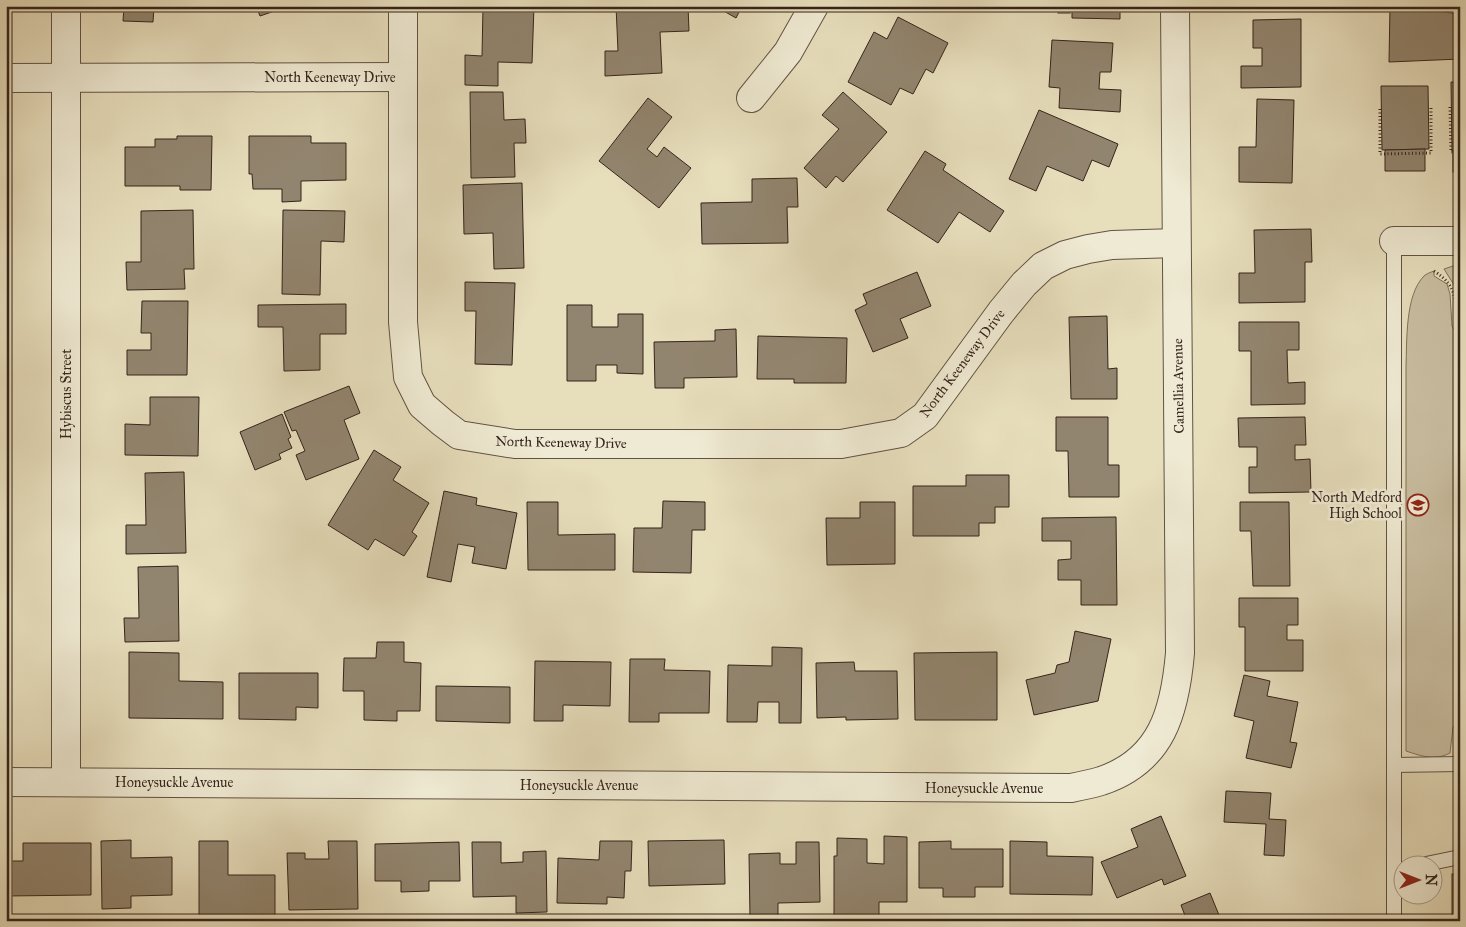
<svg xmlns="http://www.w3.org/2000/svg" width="1466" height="927" viewBox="0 0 1466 927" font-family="'IM FELL Great Primer',serif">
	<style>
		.green { fill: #c9bea1; stroke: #7f715e }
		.building { fill: #92856f; stroke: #35241b }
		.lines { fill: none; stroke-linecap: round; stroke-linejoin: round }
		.lane-casing { stroke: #625243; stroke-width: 16 }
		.street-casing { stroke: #625243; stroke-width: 30 }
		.path { stroke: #35241b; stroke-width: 3; stroke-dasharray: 1 2.5; stroke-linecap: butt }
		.lane { stroke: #efead3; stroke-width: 14 }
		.street { stroke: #efead3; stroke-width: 28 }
		.labels { text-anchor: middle; stroke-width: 5; stroke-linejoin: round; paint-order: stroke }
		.street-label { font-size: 14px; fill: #35241b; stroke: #efead3 }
		.poi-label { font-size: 14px; fill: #35241b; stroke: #efead3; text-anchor: end }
	</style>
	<rect width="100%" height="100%" fill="#e7debc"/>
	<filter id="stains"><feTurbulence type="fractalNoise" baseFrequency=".004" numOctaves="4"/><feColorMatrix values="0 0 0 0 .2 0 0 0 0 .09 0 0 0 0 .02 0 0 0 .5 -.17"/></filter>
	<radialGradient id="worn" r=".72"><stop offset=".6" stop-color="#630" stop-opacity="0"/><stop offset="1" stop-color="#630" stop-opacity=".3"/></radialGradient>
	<g class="green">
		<polygon points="1453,266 1460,266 1460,321 1456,288 1444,269"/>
		<path d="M1434,271V276L1447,284L1450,294L1452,326L1460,340V727H1453L1450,753C1435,761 1421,756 1406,751V366C1407,341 1405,295 1424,276C1426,274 1431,272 1434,271Z"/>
	</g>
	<g class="building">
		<polygon points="124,6 154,6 153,22 123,21"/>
		<polygon points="256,6 289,6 260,16"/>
		<polygon points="483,6 534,6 532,63 498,62 498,86 465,85 465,55 482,56"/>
		<polygon points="616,6 688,6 689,31 660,32 662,73 605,76 605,51 618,51"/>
		<polygon points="715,6 742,6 736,18"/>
		<rect x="1058" y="6" width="12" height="7"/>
		<polygon points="1072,6 1120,6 1120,19 1072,18"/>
		<polygon points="1390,6 1413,6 1413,8 1460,14 1460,59 1389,62"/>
		<polygon points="898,17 948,43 933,73 926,69 913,94 900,88 891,105 848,82 874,32 887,39"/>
		<polygon points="1301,19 1301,87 1241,88 1241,66 1262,66 1262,48 1253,48 1253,20"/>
		<polygon points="1052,40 1113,43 1111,72 1100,72 1099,89 1121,90 1120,112 1059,108 1060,88 1049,87"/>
		<polygon points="1451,82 1460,82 1460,151 1452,151"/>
		<polygon points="1381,86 1428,86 1429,149 1382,150"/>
		<polygon points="470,92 503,92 504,120 525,119 526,143 514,143 515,177 471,178"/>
		<polygon points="843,92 887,132 843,182 836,176 826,188 804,168 839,129 822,115"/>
		<polygon points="648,98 672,117 647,149 657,157 664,147 691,168 659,208 599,161"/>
		<polygon points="1257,99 1294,100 1292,183 1239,182 1239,147 1256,147"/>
		<polygon points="1039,110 1118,144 1109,167 1092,160 1083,181 1047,166 1036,191 1009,179"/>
		<polygon points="177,136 212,136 211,190 180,190 180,186 125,186 125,147 155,147 155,139 177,139"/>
		<polygon points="249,136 311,136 311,143 346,143 346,180 301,181 301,201 282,202 282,189 253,189 252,174 249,174"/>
		<polygon points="1425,149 1425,171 1385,171 1385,150"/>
		<polygon points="925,151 946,164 943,170 1004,211 990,232 959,212 938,243 887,210"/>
		<rect x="1453" y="151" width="7" height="21"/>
		<polygon points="797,178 798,207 787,207 788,243 702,244 701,203 752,202 752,179"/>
		<polygon points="522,183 524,268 494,269 493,233 464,234 463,185"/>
		<polygon points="193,210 194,269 184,269 185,289 127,290 126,262 141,262 141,211"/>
		<polygon points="283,210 345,211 344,242 321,241 320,295 282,294"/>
		<polygon points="1311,229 1312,262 1305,262 1305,302 1239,303 1239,273 1255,273 1254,230"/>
		<polygon points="917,272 931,306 900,319 908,338 873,352 855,310 867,304 863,294"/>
		<polygon points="465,282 515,283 512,365 475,364 476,311 465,311"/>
		<polygon points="142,301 188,301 187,375 127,375 127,350 151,350 151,333 141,333"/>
		<polygon points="346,304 346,334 320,334 320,370 284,371 283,327 258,327 258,305"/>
		<polygon points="567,305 592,305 592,327 618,327 618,314 643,314 643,374 617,373 617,365 596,365 596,381 567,381"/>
		<polygon points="1107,316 1108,369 1117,368 1117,399 1071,399 1069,317"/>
		<polygon points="1239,322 1299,322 1299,350 1287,350 1288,383 1305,382 1305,404 1251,405 1251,351 1239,351"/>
		<polygon points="736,329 737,377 684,378 684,388 655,388 654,342 715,341 715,330"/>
		<polygon points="758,336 847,338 846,383 794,383 794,379 757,379"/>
		<polygon points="349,386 360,413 344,420 359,459 306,480 296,455 305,451 296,430 292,431 284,412"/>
		<polygon points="150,397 199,397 198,456 125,455 125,424 150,425"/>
		<polygon points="282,414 291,437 288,439 292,448 279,454 281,459 255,470 240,432"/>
		<polygon points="1056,417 1108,417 1108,465 1119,465 1119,497 1069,497 1068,451 1056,451"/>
		<polygon points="1305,417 1306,445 1295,445 1295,460 1310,459 1311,492 1249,493 1249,467 1257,467 1257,447 1239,447 1238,418"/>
		<polygon points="374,450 401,467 393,480 429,503 412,532 417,536 404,556 375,539 368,550 328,525"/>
		<polygon points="184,472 186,553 126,554 126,525 146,525 145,473"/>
		<polygon points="966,475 1009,475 1009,507 995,507 995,523 979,523 979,536 913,536 913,486 966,486"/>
		<polygon points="444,491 477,498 476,505 517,513 506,569 472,563 475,547 458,544 451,582 427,577"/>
		<polygon points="663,501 705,502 705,530 692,530 691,573 633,572 634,528 662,528"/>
		<polygon points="527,502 558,502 558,535 615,534 615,570 528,570"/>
		<polygon points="860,502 895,502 895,564 827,565 826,518 860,518"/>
		<polygon points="1240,502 1289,502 1290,586 1253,586 1251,531 1240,531"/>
		<polygon points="1116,517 1117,605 1081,605 1081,580 1058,580 1058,560 1071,559 1071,541 1042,541 1042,518"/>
		<polygon points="178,566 179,641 125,642 124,618 139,618 138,567"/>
		<polygon points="1239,598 1298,598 1298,625 1287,625 1287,640 1303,640 1303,671 1245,671 1245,627 1239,627"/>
		<polygon points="1075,631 1111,639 1098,701 1034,715 1026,680 1055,673 1057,665 1069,662"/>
		<polygon points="377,642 404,642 404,662 421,663 420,711 397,711 397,721 364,720 364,691 343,691 344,658 376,658"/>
		<polygon points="772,647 802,648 801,723 779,723 779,702 758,702 757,722 727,722 728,665 772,666"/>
		<polygon points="129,652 179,653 179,681 223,682 223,719 129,718"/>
		<polygon points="997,652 997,720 915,720 914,653"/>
		<polygon points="630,659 665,659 664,670 710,671 709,713 659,713 659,722 629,722"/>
		<polygon points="535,661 611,662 610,706 563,705 563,721 534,721"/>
		<polygon points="854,662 855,671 897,671 898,719 846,720 846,717 817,718 816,663"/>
		<polygon points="239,673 318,673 318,708 296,707 296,720 239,719"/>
		<polygon points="1244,675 1270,681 1267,696 1298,702 1290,742 1297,743 1291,768 1246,758 1254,721 1234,716"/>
		<polygon points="436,686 510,687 510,723 436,721"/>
		<polygon points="1226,791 1271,793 1269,819 1286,820 1284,856 1264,855 1266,824 1224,822"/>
		<polygon points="1161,816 1186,876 1164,885 1162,879 1117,898 1101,862 1138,847 1131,829"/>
		<polygon points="884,836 907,837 907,902 879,902 879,921 834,921 834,856 837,856 837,838 867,839 867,863 884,864"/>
		<polygon points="131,840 131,858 172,857 172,895 131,896 131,908 102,909 101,841"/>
		<polygon points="724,840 725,884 649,886 648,841"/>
		<polygon points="199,841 228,841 228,875 275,875 275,921 199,921"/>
		<polygon points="328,841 357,841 358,909 289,910 287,853 305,853 305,859 329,859"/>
		<polygon points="600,841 632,841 631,871 625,871 624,898 607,897 607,904 557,903 558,858 599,860"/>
		<polygon points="951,841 951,849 1003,849 1003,887 975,887 975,897 943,897 943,888 919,888 919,842"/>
		<polygon points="1010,841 1047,842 1047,856 1093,857 1092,895 1010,894"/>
		<polygon points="459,842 460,881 429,881 429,891 401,892 401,881 375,881 375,844"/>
		<polygon points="472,842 501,842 501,863 523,862 523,852 546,851 547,912 516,913 516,896 473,897"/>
		<polygon points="796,842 819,842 820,902 778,903 778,918 750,918 749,854 780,853 780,864 796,864"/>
		<polygon points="23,843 91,843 91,895 6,896 6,861 23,861"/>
		<rect x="1452" y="874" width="8" height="47"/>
		<polygon points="1210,893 1221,920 1187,921 1181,905"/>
	</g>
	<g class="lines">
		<g class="lane-casing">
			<g id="lane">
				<polyline points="1394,241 1394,921"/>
				<polyline points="1394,765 1460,764"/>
				<polyline points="1426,864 1460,857"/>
			</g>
		</g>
		<g class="street-casing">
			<g id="street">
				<polyline points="403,6 403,322 408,377 422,405 443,423 459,435 515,444 841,444 901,433 925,416 1001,312 1024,284 1043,266 1065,255 1088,249 1112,245 1176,243"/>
				<polyline points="6,78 403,77"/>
				<polyline points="751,98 788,52 814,6"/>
				<polyline points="1394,241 1460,241"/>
				<path d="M6,782L1071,788C1081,786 1091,784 1101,781C1162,761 1175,711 1180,653L1175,6"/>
				<polyline points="66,782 66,6"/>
			</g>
		</g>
		<g class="path">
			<polyline points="1450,107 1451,152 1460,152"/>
			<polyline points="1380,109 1380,154 1431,153 1431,107"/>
			<path d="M1434,271C1459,287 1455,301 1456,327L1460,333"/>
		</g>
		<use href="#lane" class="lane"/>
		<use href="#street" class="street"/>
	</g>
	<defs>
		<g id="school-ring" transform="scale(1.125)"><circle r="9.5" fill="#efead3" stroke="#8f2418" stroke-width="1.5"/><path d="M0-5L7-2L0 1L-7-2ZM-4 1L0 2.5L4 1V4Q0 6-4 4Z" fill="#8f2418"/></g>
	</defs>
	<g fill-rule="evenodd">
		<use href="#school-ring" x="1418" y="505"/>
	</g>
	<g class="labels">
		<g class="street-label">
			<text x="330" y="82">North Keeneway Drive</text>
			<text transform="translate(962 363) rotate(-53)" y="5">North Keeneway Drive</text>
			<text transform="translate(1178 386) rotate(-91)" y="5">Camellia Avenue</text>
			<text transform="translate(66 394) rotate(-90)" y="5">Hybiscus Street</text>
			<text transform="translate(561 442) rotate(1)" y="5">North Keeneway Drive</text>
			<text x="174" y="787">Honeysuckle Avenue</text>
			<text x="579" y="790">Honeysuckle Avenue</text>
			<text x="984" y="793">Honeysuckle Avenue</text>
		</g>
		<g class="poi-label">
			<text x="1402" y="502">North Medford<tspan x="1402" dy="16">High School</tspan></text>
		</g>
	</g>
	<rect width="1466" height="927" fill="none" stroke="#e7debc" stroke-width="25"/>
	<rect x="8" y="8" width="1451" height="912" fill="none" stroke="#35241b" stroke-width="2.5"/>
	<rect x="12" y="12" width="1441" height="902" fill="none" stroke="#35241b"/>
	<g transform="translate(1418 880) rotate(90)"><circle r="24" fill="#efead3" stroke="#a59b89"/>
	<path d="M0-4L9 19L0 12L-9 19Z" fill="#8f2418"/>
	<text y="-8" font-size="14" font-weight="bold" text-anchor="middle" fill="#35241b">N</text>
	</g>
	<rect width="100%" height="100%" filter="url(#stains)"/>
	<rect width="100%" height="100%" fill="url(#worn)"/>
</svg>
